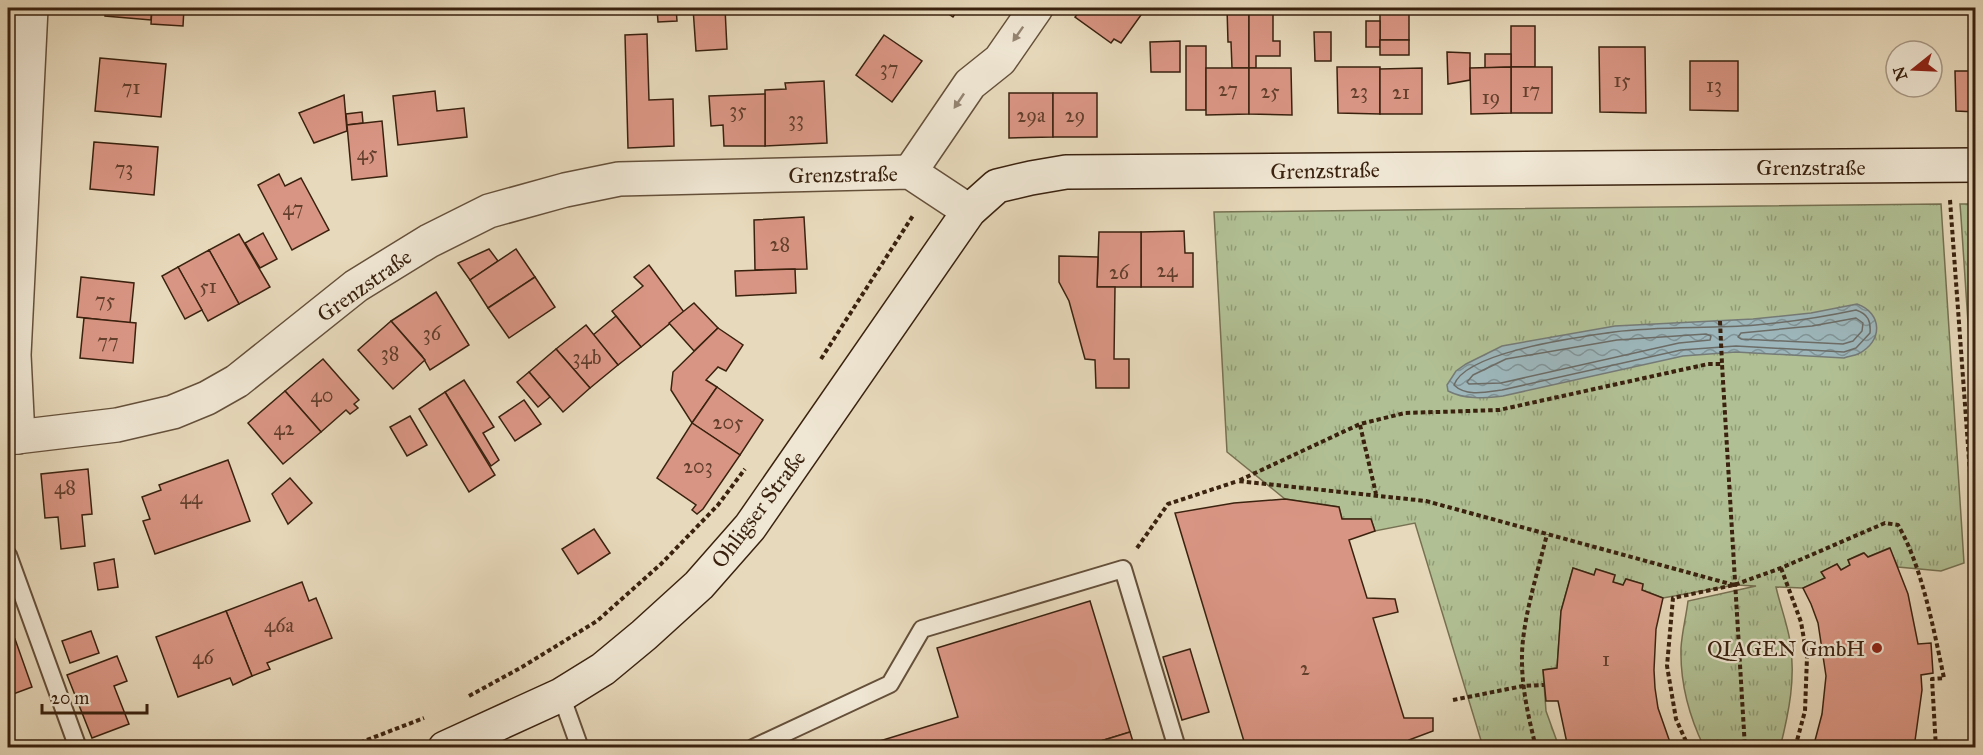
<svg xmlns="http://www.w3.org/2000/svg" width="1983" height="755" viewBox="0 0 1983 755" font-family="'IM FELL Great Primer',serif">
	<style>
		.grass { fill: url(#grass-tufts); stroke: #767152; stroke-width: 1.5 }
		.water { fill: url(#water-waves); stroke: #757b77; stroke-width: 1.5 }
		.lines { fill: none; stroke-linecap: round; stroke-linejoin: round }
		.shore { stroke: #6c6c66; stroke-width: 1.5 }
		.building { fill: #d99583; stroke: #3a220f; stroke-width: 1.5 }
		.service-casing { stroke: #65503a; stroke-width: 20 }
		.minor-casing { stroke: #65503a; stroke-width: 36 }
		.secondary-casing { stroke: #3a220f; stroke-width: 36 }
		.path { stroke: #3a220f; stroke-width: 4; stroke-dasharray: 4.5 3; stroke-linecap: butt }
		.service { stroke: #efe6d3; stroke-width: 16 }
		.minor { stroke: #efe6d3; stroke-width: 33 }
		.secondary { stroke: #efe6d3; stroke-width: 33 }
		.oneway { fill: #948471 }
		.poi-dot { fill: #8f2418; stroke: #efe6d3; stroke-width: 2 }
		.labels { text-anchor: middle; stroke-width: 4.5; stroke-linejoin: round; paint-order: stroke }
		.number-label { font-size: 20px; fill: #623f2c }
		.street-label { font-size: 22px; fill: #3a220f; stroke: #efe6d3 }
		.poi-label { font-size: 22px; fill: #3a220f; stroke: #efe6d3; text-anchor: end }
	</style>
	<defs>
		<pattern id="grass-tufts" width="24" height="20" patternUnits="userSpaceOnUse" patternTransform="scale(1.5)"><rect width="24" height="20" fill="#b1c094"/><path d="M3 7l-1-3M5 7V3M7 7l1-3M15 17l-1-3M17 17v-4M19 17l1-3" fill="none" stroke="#919c77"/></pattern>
		<pattern id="water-waves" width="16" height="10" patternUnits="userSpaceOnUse" patternTransform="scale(1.5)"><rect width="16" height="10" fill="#9db7bc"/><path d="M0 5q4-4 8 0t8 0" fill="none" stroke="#819497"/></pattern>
	</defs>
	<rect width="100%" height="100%" fill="#e7d9bb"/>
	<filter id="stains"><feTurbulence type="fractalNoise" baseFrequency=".00333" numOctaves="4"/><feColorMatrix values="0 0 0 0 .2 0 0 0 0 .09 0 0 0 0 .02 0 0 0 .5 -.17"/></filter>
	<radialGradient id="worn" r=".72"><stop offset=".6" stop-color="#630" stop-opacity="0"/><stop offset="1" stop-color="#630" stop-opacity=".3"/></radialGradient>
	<g class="grass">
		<path d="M1941,204L1964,563L1941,571L1898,567L1889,548L1868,557L1863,553L1848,560L1850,565L1841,570L1837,564L1822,572L1825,578L1803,588L1776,587C1780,605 1787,623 1790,641C1796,678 1789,712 1780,748L1704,747C1689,716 1680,683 1681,648C1682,632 1686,617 1688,601L1756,586L1735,585L1663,598L1642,590L1643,584L1626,579L1623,585L1613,582L1615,575L1596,569L1594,575L1573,568L1561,611L1557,668L1543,670L1546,711L1559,747H1483L1415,523L1375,531L1371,519H1342L1339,507L1285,499L1227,452L1214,212Z"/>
		<polygon points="1960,204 1975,204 1975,429 1961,217"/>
	</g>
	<path class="water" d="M1857,304C1883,313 1883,342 1858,354C1854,356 1849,356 1844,358L1736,352L1683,356L1503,396C1483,398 1466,400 1448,391L1447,385L1456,371L1466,364L1502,346L1615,326L1753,319L1811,313Z"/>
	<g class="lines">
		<g class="shore">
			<path d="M1856,310C1868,314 1871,321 1870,333L1856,348L1844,352L1736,346L1681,350L1502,390C1487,392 1466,397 1454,385C1466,351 1581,337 1614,332C1661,326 1709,329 1756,325C1790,322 1823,317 1856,310Z"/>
			<polygon points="1856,318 1863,323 1862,331 1853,341 1843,344 1741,339 1738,337 1741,333 1812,326"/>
			<polygon points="1706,334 1711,336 1710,340 1679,343 1501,383 1469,384 1467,382 1473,375 1506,359 1617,340"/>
		</g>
	</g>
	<g class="building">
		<polygon points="105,8 152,8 151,20 105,16"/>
		<polygon points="152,8 184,8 183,26 151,24"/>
		<polygon points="657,8 676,8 677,21 658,22"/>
		<polygon points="693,8 725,8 727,49 696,51"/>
		<polygon points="940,8 959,8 953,17"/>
		<polygon points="1082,8 1146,8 1121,43 1114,39 1111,43 1075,17"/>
		<polygon points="1227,8 1249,8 1249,68 1232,68 1231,42 1228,42"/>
		<polygon points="1249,8 1273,8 1273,41 1280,41 1280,56 1256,56 1256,68 1249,68"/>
		<rect x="1380" y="8" width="29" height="32"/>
		<rect x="1366" y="21" width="14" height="26"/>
		<rect x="1511" y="26" width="24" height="41"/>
		<polygon points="1314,32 1331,32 1331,61 1315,61"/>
		<polygon points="647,34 649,100 673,99 674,146 628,148 625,35"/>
		<polygon points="884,35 922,61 892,102 856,75"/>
		<rect x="1380" y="40" width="29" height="15"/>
		<polygon points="1180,41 1180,72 1151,72 1150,42"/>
		<rect x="1186" y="46" width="20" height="64"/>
		<polygon points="1599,47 1645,47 1646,113 1600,112"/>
		<polygon points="1447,52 1470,53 1470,80 1448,84"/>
		<polygon points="1485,54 1511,54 1511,67 1485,68"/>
		<polygon points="100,58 166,64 161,117 95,111"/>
		<polygon points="1690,61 1738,61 1738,111 1690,110"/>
		<polygon points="1337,67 1380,67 1380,114 1338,113"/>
		<rect x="1511" y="67" width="41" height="46"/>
		<polygon points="1511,67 1511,113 1471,114 1470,68"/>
		<polygon points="1206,68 1249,68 1249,114 1206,115"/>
		<polygon points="1249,68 1291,68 1292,115 1249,114"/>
		<polygon points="1422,68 1422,114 1380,114 1380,69"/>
		<polygon points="1955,71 1976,71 1976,112 1956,111"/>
		<polygon points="824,81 827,143 765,146 765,90 786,89 785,83"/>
		<polygon points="435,91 437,111 464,108 467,137 398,145 393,96"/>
		<polygon points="1009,93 1053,93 1053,137 1009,138"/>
		<rect x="1053" y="93" width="44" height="44"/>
		<polygon points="765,94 765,146 724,146 723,125 711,126 709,96"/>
		<polygon points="344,95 347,131 314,143 299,113"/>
		<polygon points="362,112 363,123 347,125 346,114"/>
		<polygon points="382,121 387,176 352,180 347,125"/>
		<polygon points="94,142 158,147 154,195 90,189"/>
		<polygon points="279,174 285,186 301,178 329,230 292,250 258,185"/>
		<polygon points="804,217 807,269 755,270 754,220"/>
		<polygon points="1184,231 1185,253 1193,253 1193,287 1141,287 1141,232"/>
		<polygon points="1099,232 1141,232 1141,287 1097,287"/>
		<polygon points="263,233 277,259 260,268 245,243"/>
		<polygon points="239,234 270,287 239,304 209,250"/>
		<polygon points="489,249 498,261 470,280 458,263"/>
		<polygon points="516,249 535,277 488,308 470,280"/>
		<polygon points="209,250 239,304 208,321 178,267"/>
		<polygon points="1059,256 1098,257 1097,287 1115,287 1114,359 1129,359 1129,388 1096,388 1095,360 1085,359 1069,301 1059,282"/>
		<polygon points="649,265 684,312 641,347 612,311 643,286 634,277"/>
		<polygon points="178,267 202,310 185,319 162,276"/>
		<polygon points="795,269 796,293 736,296 735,271"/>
		<polygon points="81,277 134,283 130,323 77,317"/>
		<polygon points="535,277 555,307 509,338 488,308"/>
		<polygon points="436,292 469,345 430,370 422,356 391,321"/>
		<polygon points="694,303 718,328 694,351 669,323"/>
		<polygon points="616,316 641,347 618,365 593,335"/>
		<polygon points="84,318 136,323 133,363 80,358"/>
		<polygon points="391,321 425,360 393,389 358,350"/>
		<polygon points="586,325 618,365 590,388 556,349"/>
		<polygon points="718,328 743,345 726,371 718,367 706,380 717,387 692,423 671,390 673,372"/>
		<polygon points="556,349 590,388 563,412 529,372"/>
		<polygon points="323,359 359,400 354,404 358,408 350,414 346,410 321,432 285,391"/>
		<polygon points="529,372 550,397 538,407 517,382"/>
		<polygon points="464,380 494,427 483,433 499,460 491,466 445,392"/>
		<polygon points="717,387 763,420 740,455 692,423"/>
		<polygon points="285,391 321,432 283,464 248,423"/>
		<polygon points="445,392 495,475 469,492 419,409"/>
		<polygon points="524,400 541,424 515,441 499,417"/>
		<polygon points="410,416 427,445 407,456 390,427"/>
		<polygon points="692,423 740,455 703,509 697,514 692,510 696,505 657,478"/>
		<polygon points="228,460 250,521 155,554 143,521 150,519 142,497 161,490 159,485"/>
		<polygon points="88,469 92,514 82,515 85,546 61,549 58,517 45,518 41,474"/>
		<polygon points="290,478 312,503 288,524 272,494"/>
		<polygon points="1285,499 1339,507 1342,519 1371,519 1375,531 1349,540 1367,598 1395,599 1398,612 1373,618 1404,718 1433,718 1433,731 1409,740 1412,748 1246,748 1175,513 1234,503"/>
		<polygon points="594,529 610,553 578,574 562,549"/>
		<polygon points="1890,548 1908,594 1918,644 1931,643 1933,673 1921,675 1922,690 1914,748 1813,748 1822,714 1826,676 1818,623 1811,604 1803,588 1825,578 1821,572 1837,564 1841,570 1850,565 1848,560 1864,553 1868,557"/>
		<polygon points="114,559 118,587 98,590 94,563"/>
		<polygon points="1573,568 1594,575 1596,569 1615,575 1613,582 1623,585 1626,579 1643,584 1642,590 1663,598 1656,629 1654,670 1655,688 1658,708 1672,748 1568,748 1558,701 1546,701 1543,670 1557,668 1561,611"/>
		<polygon points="302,582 309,601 316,598 332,638 267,663 270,669 252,676 226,611"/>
		<polygon points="1090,601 1130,732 1078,748 857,748 958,717 937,648"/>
		<polygon points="226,611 252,676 233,685 230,678 178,697 156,637"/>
		<polygon points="91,631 99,653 70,663 62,641"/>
		<polygon points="15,639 32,687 8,696 8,642"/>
		<polygon points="1190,649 1209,712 1182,720 1163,657"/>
		<polygon points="117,656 127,681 114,686 129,724 92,738 67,675"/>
		<polygon points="1130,732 1135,748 1078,748"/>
	</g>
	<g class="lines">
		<g class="service-casing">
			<g id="service">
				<polyline points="8,555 78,748"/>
				<polyline points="561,695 580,748"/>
				<polyline points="753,748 890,684 922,629 1123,569 1177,748"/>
			</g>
		</g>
		<g class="minor-casing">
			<g id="minor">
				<polyline points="910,172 970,84 1000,60 1036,8"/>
				<polyline points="18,437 14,355 31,8"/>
				<polyline points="8,438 117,425 173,412 207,398 237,381 356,286 429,241 489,211 565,190 619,179 910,172 969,211"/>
			</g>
		</g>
		<g class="secondary-casing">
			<polyline id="secondary" points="445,748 561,695 603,669 644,635 699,585 750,527 969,211 997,186 1031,178 1066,172 1976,165"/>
		</g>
		<g class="path">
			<polyline points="1950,200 1976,555"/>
			<polyline points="1720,321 1722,364"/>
			<polyline points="821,359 914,214"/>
			<polyline points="1360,425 1376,494"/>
			<polyline points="1137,548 1168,504 1238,481"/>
			<polyline points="1781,568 1801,622 1807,657 1805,711 1795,748"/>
			<polyline points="1734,585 1426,501 1238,481 1360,424 1405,413 1499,410 1708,364 1722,364 1745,748"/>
			<polyline points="469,696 522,667 597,621 661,564 718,505 745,469"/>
			<polyline points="1453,700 1523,686 1544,685"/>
			<polyline points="346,748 424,718"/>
			<path d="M1536,748C1529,719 1522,690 1522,661C1521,623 1538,572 1547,534"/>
			<path d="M1689,748L1676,719L1667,666L1673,598L1734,585L1781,568L1885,523L1898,525C1922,566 1934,631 1944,678L1932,679L1936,748"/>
		</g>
		<use href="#service" class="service"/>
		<use href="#minor" class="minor"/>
		<use href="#secondary" class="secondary"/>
	</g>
	<defs><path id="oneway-solid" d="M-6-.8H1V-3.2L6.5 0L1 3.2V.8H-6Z" transform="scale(1.5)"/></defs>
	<g class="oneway">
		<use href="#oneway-solid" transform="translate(1018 34) rotate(125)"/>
		<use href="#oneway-solid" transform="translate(959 101) rotate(124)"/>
	</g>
	<circle class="poi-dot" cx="1877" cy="648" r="6"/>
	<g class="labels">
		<g class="number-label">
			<text x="889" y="75">37</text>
			<text x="1622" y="87">15</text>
			<text x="1714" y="92">13</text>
			<text x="131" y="94">71</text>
			<text x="1228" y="96">27</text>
			<text x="1531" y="97">17</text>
			<text x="1270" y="98">25</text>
			<text x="1359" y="98">23</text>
			<text x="1401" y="99">21</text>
			<text x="1491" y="104">19</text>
			<text x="738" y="117">35</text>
			<text x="1031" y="122">29a</text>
			<text x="1075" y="122">29</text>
			<text x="796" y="126">33</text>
			<text x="367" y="160">45</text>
			<text x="124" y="175">73</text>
			<text x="293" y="215">47</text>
			<text x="780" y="251">28</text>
			<text x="1167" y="277">24</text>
			<text x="1119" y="279">26</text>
			<text x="208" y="293">51</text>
			<text x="105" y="307">75</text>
			<text x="432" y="340">36</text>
			<text x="108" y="348">77</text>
			<text x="390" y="360">38</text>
			<text x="587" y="364">34b</text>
			<text x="322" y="402">40</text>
			<text x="728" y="429">205</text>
			<text x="284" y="435">42</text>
			<text x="698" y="473">203</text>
			<text x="65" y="494">48</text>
			<text x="191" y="504">44</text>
			<text x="279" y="632">46a</text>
			<text x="203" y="664">46</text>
			<text x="1606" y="666">1</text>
			<text x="1305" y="675">2</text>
		</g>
		<g class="street-label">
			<text x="1811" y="175">Grenzstraße</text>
			<text transform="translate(1325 170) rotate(-1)" y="8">Grenzstraße</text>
			<text transform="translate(843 174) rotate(-1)" y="8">Grenzstraße</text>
			<text transform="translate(364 285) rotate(-35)" y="8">Grenzstraße</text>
			<text transform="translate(758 509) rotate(-53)" y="8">Ohligser Straße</text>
		</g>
		<g class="poi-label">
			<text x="1865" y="656">QIAGEN GmbH</text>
		</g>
	</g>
	<rect width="1983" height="755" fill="none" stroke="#e7d9bb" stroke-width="30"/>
	<rect x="9" y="9" width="1965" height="737" fill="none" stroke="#3a220f" stroke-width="3"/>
	<rect x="15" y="15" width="1953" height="725" fill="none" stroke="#3a220f" stroke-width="1.5"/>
	<g transform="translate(1914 69) rotate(252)"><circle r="28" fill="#efe6d3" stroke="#a79885" stroke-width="1.5"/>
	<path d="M0-4.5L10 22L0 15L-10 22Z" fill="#8f2418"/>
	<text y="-9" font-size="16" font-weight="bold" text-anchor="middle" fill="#3a220f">N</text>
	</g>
	<path d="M42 704v9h105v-9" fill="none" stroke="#3a220f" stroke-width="3"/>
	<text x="51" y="704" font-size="18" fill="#3a220f" stroke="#efe6d3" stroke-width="4.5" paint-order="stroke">20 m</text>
	<rect width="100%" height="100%" filter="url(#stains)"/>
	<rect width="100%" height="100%" fill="url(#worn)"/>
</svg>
